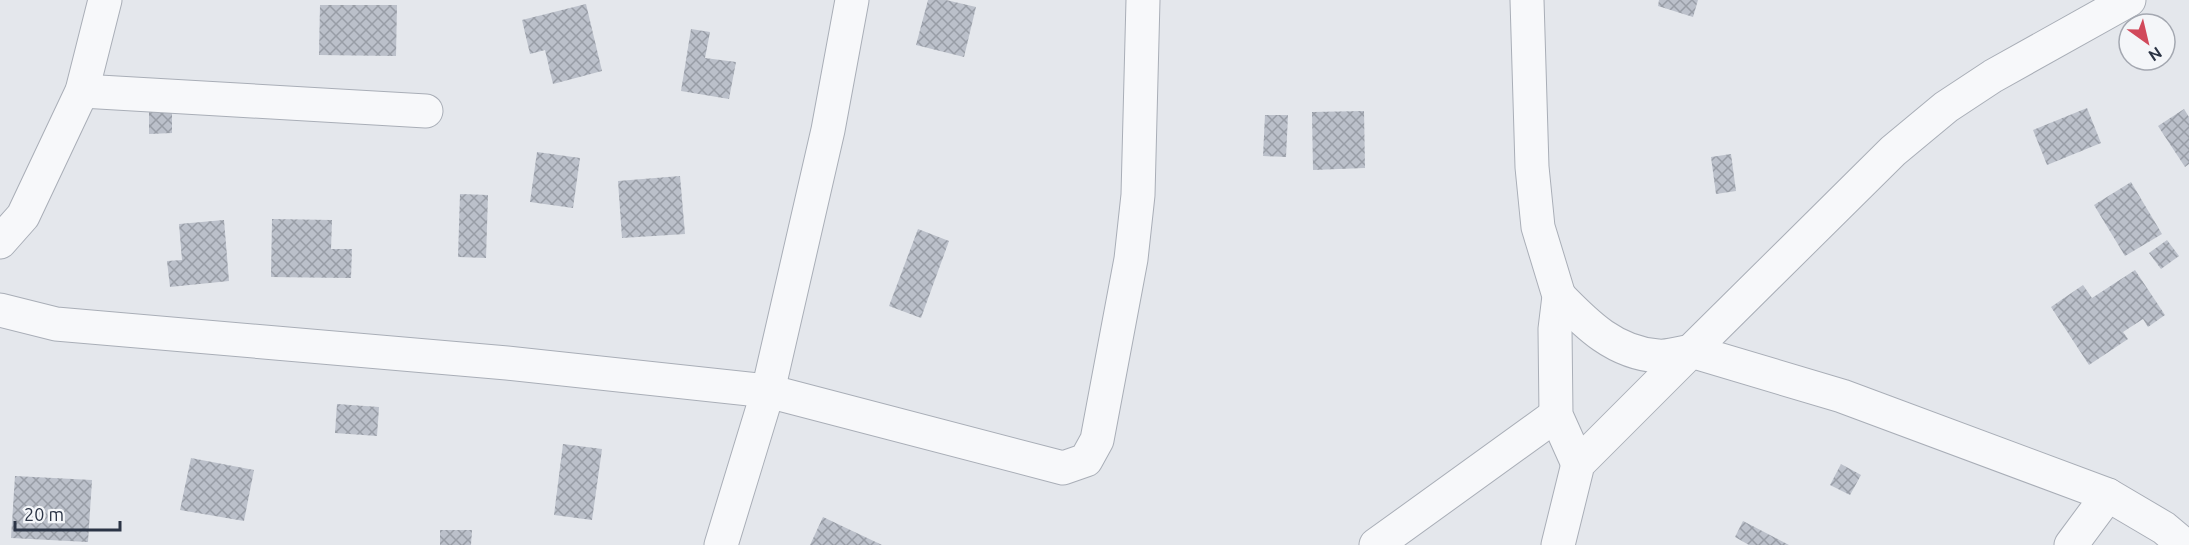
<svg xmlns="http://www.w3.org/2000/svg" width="2189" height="545" viewBox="0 0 2189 545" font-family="Ubuntu,sans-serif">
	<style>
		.building { fill: url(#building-cross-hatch) }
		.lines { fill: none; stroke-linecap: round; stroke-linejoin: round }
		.minor-casing { stroke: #a9aeb7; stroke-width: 35 }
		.minor { stroke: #f7f8fa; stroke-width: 33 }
	</style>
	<defs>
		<pattern id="building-cross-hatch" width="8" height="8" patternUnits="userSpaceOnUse" patternTransform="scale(1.5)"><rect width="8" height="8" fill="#bbc0ca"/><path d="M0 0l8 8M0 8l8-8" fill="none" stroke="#989da6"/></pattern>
	</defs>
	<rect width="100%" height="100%" fill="#e4e7ec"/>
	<g class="building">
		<polygon points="928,0 946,0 976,7 964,57 916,45"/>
		<polygon points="1659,0 1698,0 1693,17 1658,6"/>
		<polygon points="586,4 602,71 553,84 545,50 530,54 522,20"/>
		<polygon points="320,5 397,5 396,56 319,55"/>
		<polygon points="691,29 710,32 705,58 736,62 729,99 681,91"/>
		<polygon points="2087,108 2101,143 2047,165 2033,130"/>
		<polygon points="2184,109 2189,117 2189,164 2185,167 2158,126"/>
		<polygon points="149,110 172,110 172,133 149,134"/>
		<polygon points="1364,111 1365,168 1313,170 1312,112"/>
		<polygon points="1265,115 1288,115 1286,157 1263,156"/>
		<polygon points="537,152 580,158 573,208 530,202"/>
		<polygon points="1731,154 1736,191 1716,194 1711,157"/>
		<polygon points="680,176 685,234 622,238 618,181"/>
		<polygon points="2131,182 2162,234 2125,256 2094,205"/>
		<polygon points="460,194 488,195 486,258 458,257"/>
		<polygon points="272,219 332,220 331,249 352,249 351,278 271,277"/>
		<polygon points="224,220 229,281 170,287 167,261 182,260 179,224"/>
		<polygon points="918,229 949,241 921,318 889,306"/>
		<polygon points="2167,240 2179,256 2161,269 2149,253"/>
		<polygon points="2135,270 2165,315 2148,327 2143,319 2123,332 2128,339 2089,365 2051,307 2083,285 2092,298"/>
		<polygon points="337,404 379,407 377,436 335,433"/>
		<polygon points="563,444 602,449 592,520 554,515"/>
		<polygon points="191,458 254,470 244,521 180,510"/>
		<polygon points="1841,464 1861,475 1850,495 1830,485"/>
		<polygon points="15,476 92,480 88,542 11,538"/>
		<polygon points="823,517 882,545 810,545"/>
		<polygon points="1743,521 1789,545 1749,545 1735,537"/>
		<polygon points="440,530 472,530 471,545 440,545"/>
	</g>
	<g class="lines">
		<g class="minor-casing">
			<g id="minor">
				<polyline points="1527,0 1532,167 1538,227 1559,296 1555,329 1556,415 1578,464"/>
				<polyline points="82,91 426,111"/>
				<polyline points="0,242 23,216 82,91 105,0"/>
				<path d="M1559,296C1587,325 1615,353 1658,356C1668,357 1681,353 1691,351L1893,151L1946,107L1993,76L2129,0"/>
				<polyline points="0,310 56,324 507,363 768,391 1063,468 1086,460 1097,440 1131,259 1138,195 1143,0"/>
				<polyline points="721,545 768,391 828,130 852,0"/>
				<polyline points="1376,545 1556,415"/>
				<polyline points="1558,545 1578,464 1691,351 1842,396 2108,495 2164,528 2184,545"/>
				<polyline points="2071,545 2108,495"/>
			</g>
		</g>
		<use href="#minor" class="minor"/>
	</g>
	<g transform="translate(2147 42) rotate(146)"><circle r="28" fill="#f4f6f9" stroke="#a4a8b1" stroke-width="1.5"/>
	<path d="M0-4.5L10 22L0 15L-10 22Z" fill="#d1495b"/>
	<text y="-9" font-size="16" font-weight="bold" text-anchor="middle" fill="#2b3445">N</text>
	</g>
	<path d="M15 521v9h105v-9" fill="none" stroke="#2b3445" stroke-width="3"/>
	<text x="24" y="521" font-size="18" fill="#2b3445" stroke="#f4f6f9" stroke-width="4.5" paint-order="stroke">20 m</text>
</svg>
